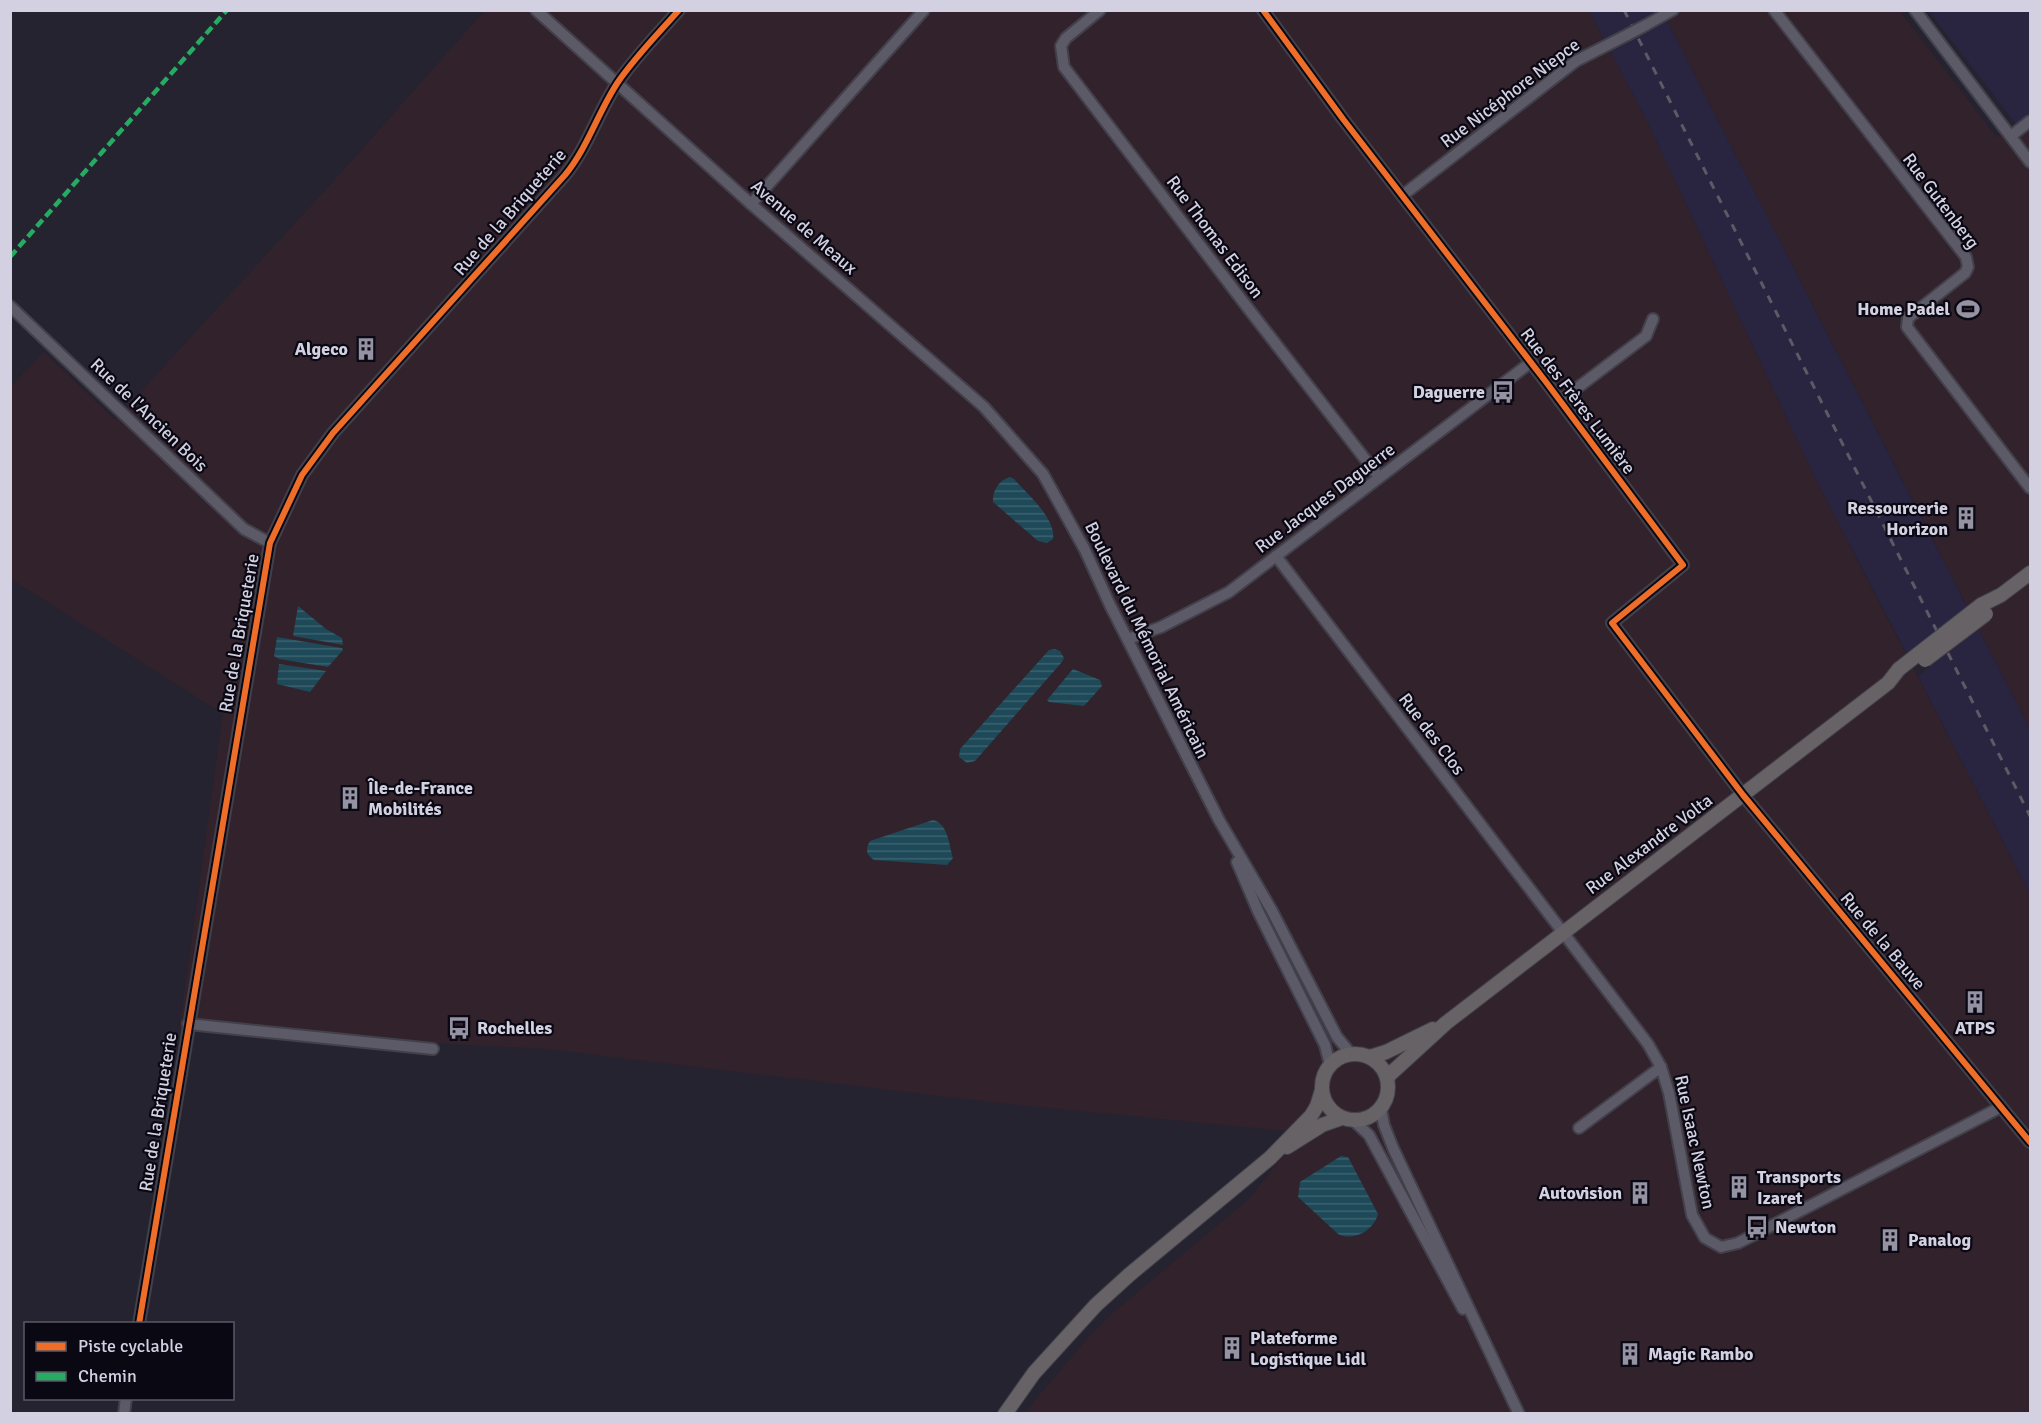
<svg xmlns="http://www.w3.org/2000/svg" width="2041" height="1424" viewBox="0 0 2041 1424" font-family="Signika,sans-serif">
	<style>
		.built { fill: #292541 }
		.industrial { fill: #31222c }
		.water { fill: url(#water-rules) }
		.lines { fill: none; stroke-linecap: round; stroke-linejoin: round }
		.minor-casing { stroke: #41404b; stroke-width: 14 }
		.major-casing { stroke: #41404b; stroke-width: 16 }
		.minor { stroke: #5b5a66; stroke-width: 10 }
		.major { stroke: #676265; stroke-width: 14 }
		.rail { stroke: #5b5a65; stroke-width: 3; stroke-dasharray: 8 8; stroke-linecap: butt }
		.minor-bridge-casing { stroke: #41404b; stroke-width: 14; stroke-linecap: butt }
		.major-bridge-casing { stroke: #41404b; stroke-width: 16; stroke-linecap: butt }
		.minor-bridge { stroke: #5b5a66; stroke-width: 10 }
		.major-bridge { stroke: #676265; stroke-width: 14 }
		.quiet { stroke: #26ab63; stroke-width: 4.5; stroke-dasharray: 9 4.5; stroke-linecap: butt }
		.cycleway-casing { stroke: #0a0913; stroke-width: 10 }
		.cycleway { stroke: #ee6e29; stroke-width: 6 }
		.labels { text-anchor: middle; stroke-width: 4.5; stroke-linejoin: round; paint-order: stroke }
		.street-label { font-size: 18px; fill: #d2d0e1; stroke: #0a0913 }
		.poi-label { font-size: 18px; font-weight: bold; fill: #d2d0e1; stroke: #0a0913; text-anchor: start }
	</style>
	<defs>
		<pattern id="water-rules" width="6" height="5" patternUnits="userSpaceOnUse" patternTransform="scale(1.5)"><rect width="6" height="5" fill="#1d4958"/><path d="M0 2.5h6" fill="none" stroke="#3d6270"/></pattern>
	</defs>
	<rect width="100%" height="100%" fill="#24232f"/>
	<g class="built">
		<polygon points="1589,11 1662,11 1968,609 1908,656 1815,478 1645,117"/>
		<polygon points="1929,11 2030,11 2030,113 2016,124"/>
		<polygon points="1979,630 2030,729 2030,894 1918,676"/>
	</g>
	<g class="industrial">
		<polygon points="484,11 1589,11 1645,117 1815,478 2030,894 2030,1413 1024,1413 1086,1340 1115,1311 1251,1197 1281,1158 1297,1147 1285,1131 999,1103 546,1049 179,1030 223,714 11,579 10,387 44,352 115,420 348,165"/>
		<polygon points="1662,11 1900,11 1997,138 2030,113 2030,729"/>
	</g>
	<g class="water">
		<path d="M1010,477L1014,479C1027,494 1056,518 1053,539L1047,543L1038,541L993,502C992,491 999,480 1010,477Z"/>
		<polygon points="298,606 326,629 342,638 343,645 293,636"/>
		<polygon points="277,637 342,648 343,650 328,667 279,659 274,656"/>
		<polygon points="1055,649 1060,651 1064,658 1062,662 975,761 967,763 959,757 960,749 1049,650"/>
		<polygon points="279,664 326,671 310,692 277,684"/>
		<polygon points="1073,669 1100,680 1102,686 1084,706 1049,702 1047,700"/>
		<path d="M933,820C948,823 949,845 953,858L947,865L874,860C866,855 865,849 870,841Z"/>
		<path d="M1341,1156L1348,1157L1378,1214C1374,1230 1354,1242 1338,1234L1298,1197L1300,1182Z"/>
	</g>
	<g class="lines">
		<g class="minor-casing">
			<g id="minor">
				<polyline points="536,10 751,204 984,407 1043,474 1085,550 1110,605 1219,820 1271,909 1337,1037 1351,1054"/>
				<polyline points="1100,10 1066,38 1061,46 1064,67 1244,303 1379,477"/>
				<polyline points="1263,10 1343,119 1546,382 1683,565 1612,623 1743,795 2030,1142"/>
				<polyline points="1774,10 1966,257 1968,267 1965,273 1908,318 1907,327 2030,488"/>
				<polyline points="1915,10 2030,162"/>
				<polyline points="1646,25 1673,10"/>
				<polyline points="2011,136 2030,121"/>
				<polyline points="1403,195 1576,61 1627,35"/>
				<polyline points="751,204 924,10"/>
				<polyline points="10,306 244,529 270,543"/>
				<polyline points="1560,401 1646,336 1653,319"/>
				<polyline points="1276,556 1648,1044 1661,1067 1669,1093 1692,1215 1705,1238 1721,1247 1738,1243 2001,1107"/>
				<polyline points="1128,639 1161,627 1229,592 1530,363"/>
				<polyline points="1237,862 1258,911 1325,1045 1330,1065"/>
				<polyline points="188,1024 433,1049"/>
				<polyline points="1381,1109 1384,1125 1393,1148 1519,1414"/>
				<polyline points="1354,1121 1369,1135 1463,1309"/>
				<polyline points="1579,1128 1661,1067"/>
				<path d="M139,1324L270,543L302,475L333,433L565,175C588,147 598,112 618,82C636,56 658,34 679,10"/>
				<polyline points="124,1414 126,1398"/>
			</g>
		</g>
		<g class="major-casing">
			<g id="major">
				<polyline points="1981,605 2001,595 2030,573"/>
				<circle cx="1355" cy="1087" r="33"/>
				<polyline points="1370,1057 1386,1052 1433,1029"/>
				<polyline points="1387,1077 1446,1023 1888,683 1899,669"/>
				<polyline points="1287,1147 1322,1125 1342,1118"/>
				<polyline points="1005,1414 1034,1373 1096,1305 1129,1275 1270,1158 1311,1116 1317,1106 1322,1090"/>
			</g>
		</g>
		<use href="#minor" class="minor"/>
		<use href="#major" class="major"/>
		<polyline class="rail" points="1624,10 2030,816"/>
		<g class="minor-bridge-casing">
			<polyline id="minor-bridge" points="1627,35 1646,25"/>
		</g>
		<g class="major-bridge-casing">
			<g id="major-bridge">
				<polyline points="1925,660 1986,614"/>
				<polyline points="1899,669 1981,605"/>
			</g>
		</g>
		<use href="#minor-bridge" class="minor-bridge"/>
		<use href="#major-bridge" class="major-bridge"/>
		<polyline class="quiet" points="10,257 227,10"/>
		<g class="cycleway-casing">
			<g id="cycleway">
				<polyline points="1263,10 1343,119 1546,382 1683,565 1612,623 1743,795 2030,1142"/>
				<path d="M139,1324L270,543L302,475L333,433L565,175C588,147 598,112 618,82C636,56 658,34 679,10"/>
			</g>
		</g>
		<use href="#cycleway" class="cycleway"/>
	</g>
	<defs>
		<g id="stadium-bare" transform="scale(1.8)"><path d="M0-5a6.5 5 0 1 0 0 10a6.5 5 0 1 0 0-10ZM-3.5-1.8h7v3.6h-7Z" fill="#9593a3" stroke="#0a0913" stroke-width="2.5" paint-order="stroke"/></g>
		<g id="building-bare" transform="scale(1.8)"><path d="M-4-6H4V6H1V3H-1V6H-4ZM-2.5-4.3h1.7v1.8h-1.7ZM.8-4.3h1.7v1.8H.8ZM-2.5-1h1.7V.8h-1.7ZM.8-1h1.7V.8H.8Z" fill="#9593a3" stroke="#0a0913" stroke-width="2.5" paint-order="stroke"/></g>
		<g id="bus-bare" transform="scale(1.8)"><path d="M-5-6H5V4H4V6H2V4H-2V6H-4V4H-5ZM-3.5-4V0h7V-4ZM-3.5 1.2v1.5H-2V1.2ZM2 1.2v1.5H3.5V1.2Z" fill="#9593a3" stroke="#0a0913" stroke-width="2.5" paint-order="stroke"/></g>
	</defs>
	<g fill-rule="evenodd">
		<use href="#stadium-bare" x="1968" y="309"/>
		<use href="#building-bare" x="366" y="349"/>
		<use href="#bus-bare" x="1503" y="392"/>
		<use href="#building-bare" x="1966" y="518"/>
		<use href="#building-bare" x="350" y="798"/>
		<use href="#building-bare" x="1975" y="1002"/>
		<use href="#bus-bare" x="459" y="1028"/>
		<use href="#building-bare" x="1739" y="1187"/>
		<use href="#building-bare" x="1640" y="1193"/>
		<use href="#bus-bare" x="1757" y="1227"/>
		<use href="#building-bare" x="1890" y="1240"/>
		<use href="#building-bare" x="1232" y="1348"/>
		<use href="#building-bare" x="1630" y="1354"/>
	</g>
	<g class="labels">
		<g class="street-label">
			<text transform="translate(1510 93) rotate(-37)" y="6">Rue Nicéphore Niepce</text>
			<text transform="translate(1941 201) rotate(53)" y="6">Rue Gutenberg</text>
			<text transform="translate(510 212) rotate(-49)" y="6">Rue de la Briqueterie</text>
			<text transform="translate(804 227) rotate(41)" y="6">Avenue de Meaux</text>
			<text transform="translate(1215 237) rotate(53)" y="6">Rue Thomas Edison</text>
			<text transform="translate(1578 401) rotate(53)" y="6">Rue des Frères Lumière</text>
			<text transform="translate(149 415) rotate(44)" y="6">Rue de l'Ancien Bois</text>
			<text transform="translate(1325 498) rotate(-37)" y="6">Rue Jacques Daguerre</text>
			<text transform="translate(239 633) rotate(-80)" y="6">Rue de la Briqueterie</text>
			<text transform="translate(1147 640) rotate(64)" y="6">Boulevard du Mémorial Américain</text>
			<text transform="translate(1432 734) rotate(53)" y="6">Rue des Clos</text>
			<text transform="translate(1649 844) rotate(-37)" y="6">Rue Alexandre Volta</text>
			<text transform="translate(1883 941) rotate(50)" y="6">Rue de la Bauve</text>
			<text transform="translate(158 1112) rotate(-81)" y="6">Rue de la Briqueterie</text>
			<text transform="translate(1695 1142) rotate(78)" y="6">Rue Isaac Newton</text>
		</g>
		<g class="poi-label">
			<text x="1950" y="315" text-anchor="end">Home Padel</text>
			<text x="348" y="355" text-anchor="end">Algeco</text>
			<text x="1485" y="398" text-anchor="end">Daguerre</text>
			<text x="1948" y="514" text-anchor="end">Ressourcerie<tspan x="1948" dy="21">Horizon</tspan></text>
			<text x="368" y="794">Île-de-France<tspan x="368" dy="21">Mobilités</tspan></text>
			<text x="477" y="1034">Rochelles</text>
			<text x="1975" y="1034" text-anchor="middle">ATPS</text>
			<text x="1757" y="1183">Transports<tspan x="1757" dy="21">Izaret</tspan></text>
			<text x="1622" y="1199" text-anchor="end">Autovision</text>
			<text x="1775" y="1233">Newton</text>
			<text x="1908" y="1246">Panalog</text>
			<text x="1250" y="1344">Plateforme<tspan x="1250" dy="21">Logistique Lidl</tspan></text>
			<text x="1648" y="1360">Magic Rambo</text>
		</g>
	</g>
	<rect width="2041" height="1424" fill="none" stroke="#d2d0e1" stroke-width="24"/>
	<rect x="24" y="1322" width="210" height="78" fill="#0a0913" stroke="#5a5965" stroke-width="1.5"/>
	<rect x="36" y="1342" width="30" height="9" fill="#ee6e29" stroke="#5a5965" stroke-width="1.5"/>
	<text x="78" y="1352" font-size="18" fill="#d2d0e1">Piste cyclable</text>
	<rect x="36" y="1372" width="30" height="9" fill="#26ab63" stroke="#5a5965" stroke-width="1.5"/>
	<text x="78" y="1382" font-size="18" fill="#d2d0e1">Chemin</text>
</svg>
